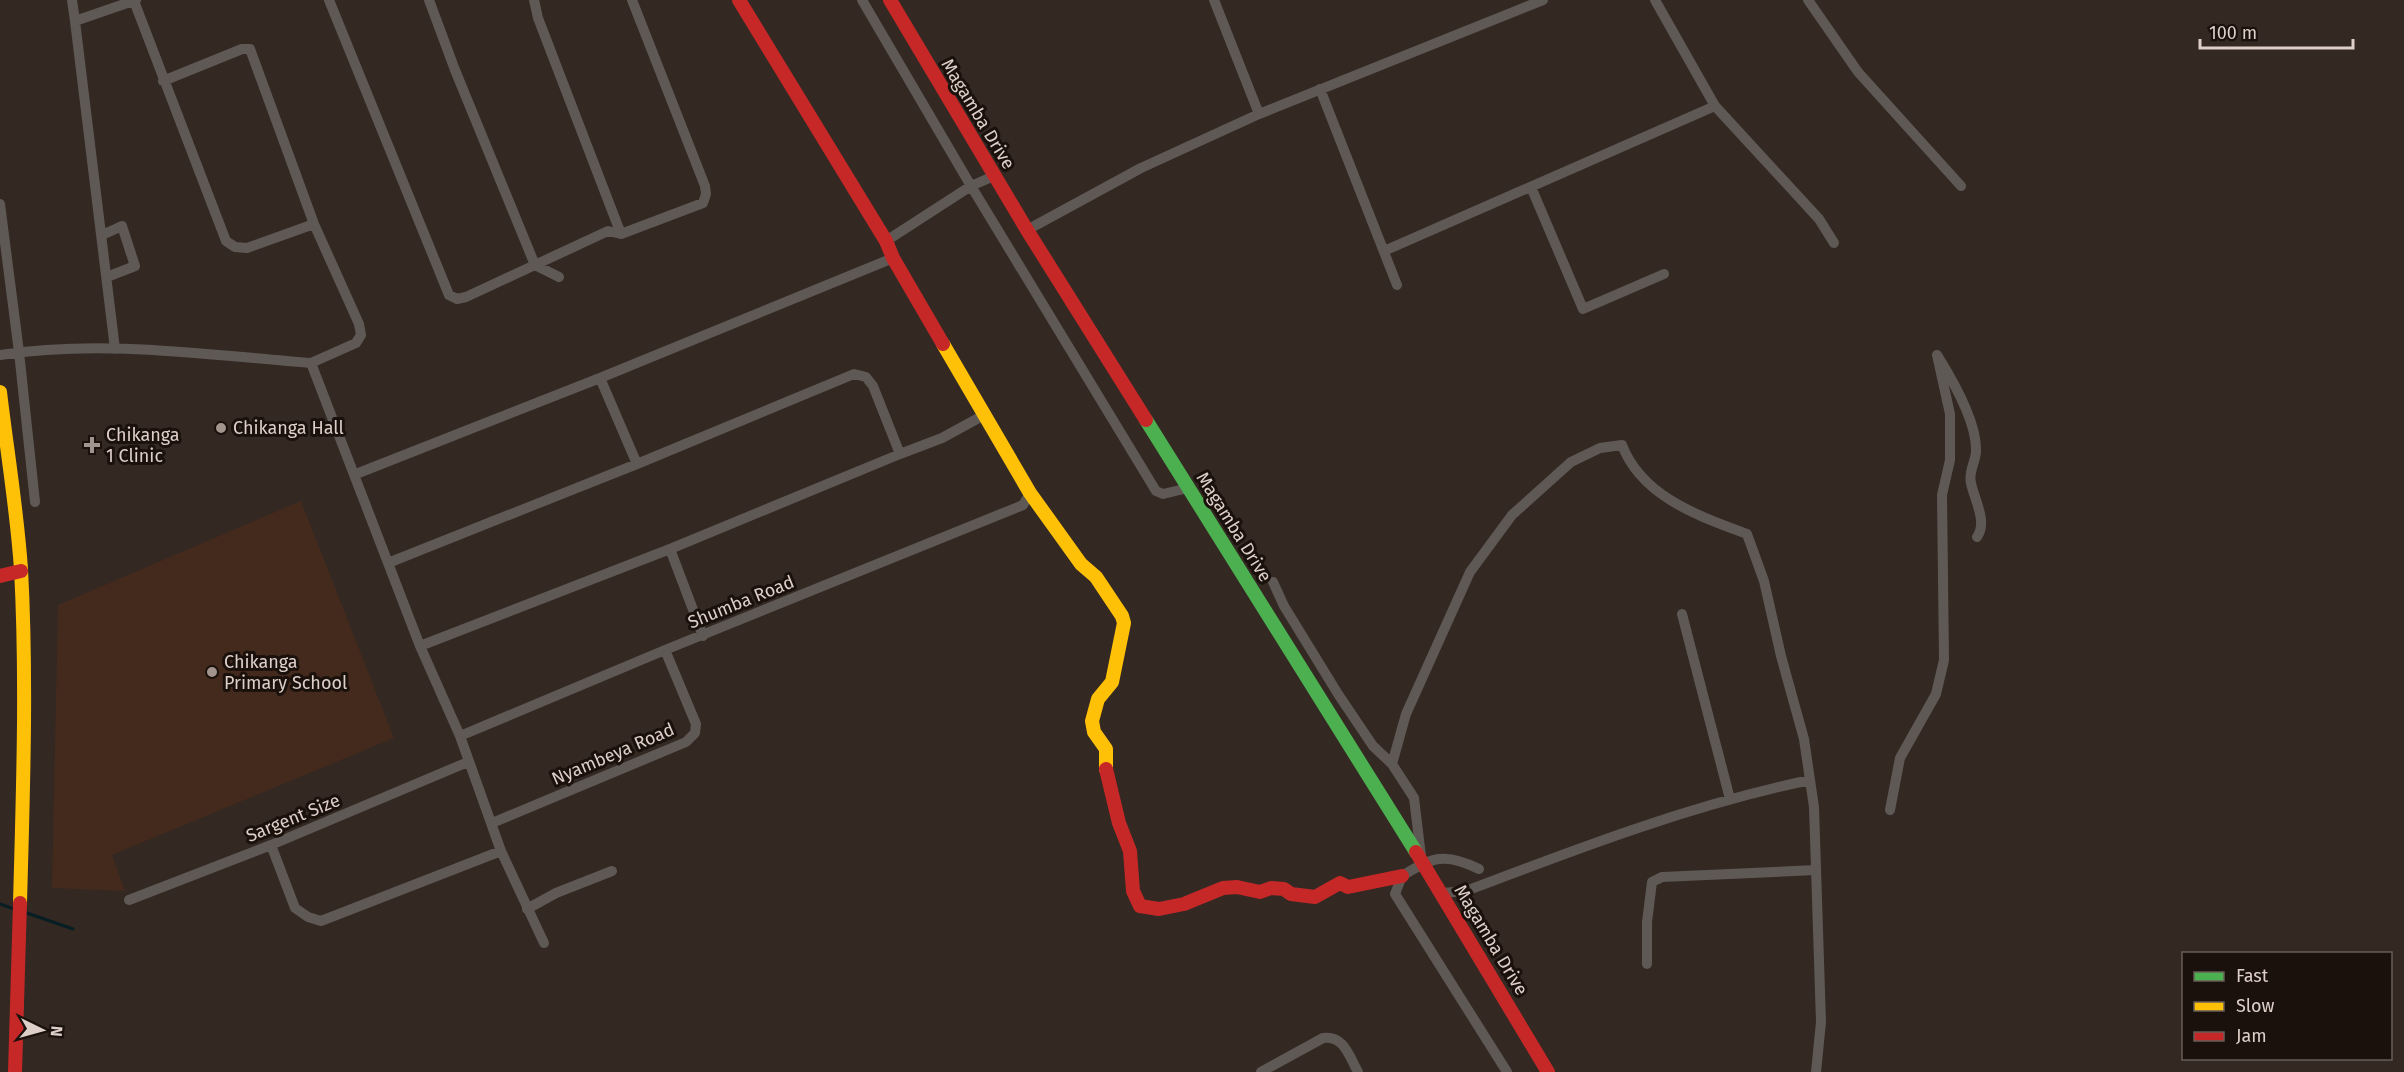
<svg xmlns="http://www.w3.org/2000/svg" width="2404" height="1072" viewBox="0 0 2404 1072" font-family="'Fira Sans',sans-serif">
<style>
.built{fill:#432a1d}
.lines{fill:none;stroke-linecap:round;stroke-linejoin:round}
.stream{stroke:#071e24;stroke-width:3}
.street{stroke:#5e5955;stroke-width:10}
.fast{stroke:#4caf50;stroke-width:14}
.slow{stroke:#ffc107;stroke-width:14}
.jam{stroke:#c62828;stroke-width:14}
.poi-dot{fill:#a2958e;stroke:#1a110c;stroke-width:2}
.labels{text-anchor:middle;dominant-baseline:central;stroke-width:6;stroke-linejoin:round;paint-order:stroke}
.street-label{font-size:18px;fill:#decfc8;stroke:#1a110c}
.poi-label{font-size:18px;fill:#decfc8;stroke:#1a110c;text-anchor:start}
</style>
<rect width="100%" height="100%" fill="#332822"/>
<path class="built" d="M 301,501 L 394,738 L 112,855 L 125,891 L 52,888 L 58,605 Z"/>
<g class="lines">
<path class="stream" d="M 0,904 L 14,909
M 24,912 L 73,929"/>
<path class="street" d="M 72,0 L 75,21
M 329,0 L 449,295 L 457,299 L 466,297 L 608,231 L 621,234 L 703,203 L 706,194 L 705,186 L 632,0
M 429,0 L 455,70 L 535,265 L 559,277
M 534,0 L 538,18 L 621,234
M 862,0 L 971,186 L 1156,491 L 1163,494 L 1188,488
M 1214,0 L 1259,114
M 1808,0 L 1858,72 L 1961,186
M 134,1 L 226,241 L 235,247 L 247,248 L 314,224 L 359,324 L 361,335 L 356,343 L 311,363
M 163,81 L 242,49 L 250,49 L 314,224
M 1320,89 L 1397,285
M 1715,106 L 1819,219 L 1834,243
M 1531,187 L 1583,309 L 1664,274
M 0,204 L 19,352 L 35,502
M 1027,230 L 1141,168 L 1259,114 L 1543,0
M 102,235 L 122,226 L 135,266 L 107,277
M 886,241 L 971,186 L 994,176
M 1384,251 L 1715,106 L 1655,0
M 115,349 L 75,21 L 136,0
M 0,355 C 102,339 209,355 311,363 L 420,646 L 460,736 L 501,851 L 544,943
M 600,378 L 637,464
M 356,474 L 600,378 L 893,258
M 670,549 L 703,636
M 388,563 L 637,464 L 854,374 L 866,377 L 873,386 L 900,454
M 1273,582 L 1284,606 L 1338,694 L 1373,746 L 1392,764
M 1682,614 L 1730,799
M 420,646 L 670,549 L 900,454 L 942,438 L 986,414
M 460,736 L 665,650 L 1023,505 L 1030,493
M 1890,810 L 1900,758 L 1936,694 L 1944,660 L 1942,495 L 1950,460 L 1950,414 L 1937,355 C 1952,379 1977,423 1976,451 C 1976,461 1968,472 1971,483 C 1974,499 1988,522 1977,537
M 492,823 L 686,742 L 695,733 L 696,724 L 665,650
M 271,845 L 295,908 L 308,917 L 321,921 L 501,851
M 1421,856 L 1414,798 L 1392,764 L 1406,714 L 1470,572 L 1512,515 L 1571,462 L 1600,448 L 1622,445 C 1642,497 1699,516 1747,534 L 1764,581 L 1781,656 L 1804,739 L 1810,780
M 1479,869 C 1445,852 1432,857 1402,876 L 1395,894 L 1507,1072
M 1442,893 L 1466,891 C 1579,848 1691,805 1810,780 L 1814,807 L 1821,1022 L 1816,1072
M 129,900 L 271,845 L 468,762
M 527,909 L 556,893 L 612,871
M 1647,964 L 1647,922 L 1652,882 L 1662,877 L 1816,870
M 1261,1072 L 1323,1038 C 1344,1035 1349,1056 1358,1072"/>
<path class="fast" d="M 1146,420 L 1416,852"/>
<path class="slow" d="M 943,344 L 1030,493 L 1081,564 L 1096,577 L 1122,616 L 1124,623 L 1112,682 L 1098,699 L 1092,721 L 1094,732 L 1106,749 L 1106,769
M 0,392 C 7,451 17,510 21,569 C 27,680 23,792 20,903"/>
<path class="jam" d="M 739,0 L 886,241 L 893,258 L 943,344
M 890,0 L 1027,230 L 1146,420
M 0,576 L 21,571
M 1106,769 L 1119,823 L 1130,851 L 1133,891 L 1140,906 L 1159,909 L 1184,904 L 1223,888 L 1237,887 L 1260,892 L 1271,888 L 1284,889 L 1291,894 L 1315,897 L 1340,883 L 1348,887 L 1402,876
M 1416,852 L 1548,1072
M 15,1072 L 20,903"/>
</g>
<g class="poi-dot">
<circle cx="221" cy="428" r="6"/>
<path d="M89 436h6v6h6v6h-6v6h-6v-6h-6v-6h6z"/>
<circle cx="212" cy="672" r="6"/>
</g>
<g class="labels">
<g class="street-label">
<text transform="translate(978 114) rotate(59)">Magamba Drive</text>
<text transform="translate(1234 527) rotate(58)">Magamba Drive</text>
<text transform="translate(741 602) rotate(-22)">Shumba Road</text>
<text transform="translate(613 754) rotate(-23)">Nyambeya Road</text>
<text transform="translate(293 818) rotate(-22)">Sargent Size</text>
<text transform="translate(1491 940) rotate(59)">Magamba Drive</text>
</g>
<g class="poi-label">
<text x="233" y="428">Chikanga Hall</text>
<text x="106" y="435">Chikanga<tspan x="106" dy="21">1 Clinic</tspan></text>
<text x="224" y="662">Chikanga<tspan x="224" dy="21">Primary School</tspan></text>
</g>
</g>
<rect x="2182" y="952" width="210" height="108" fill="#1a110c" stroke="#685d57" stroke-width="1.5"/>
<rect x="2194" y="972" width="30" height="9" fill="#4caf50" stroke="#685d57" stroke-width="1.5"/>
<text x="2236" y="982" font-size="18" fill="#decfc8">Fast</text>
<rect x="2194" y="1002" width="30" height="9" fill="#ffc107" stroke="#685d57" stroke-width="1.5"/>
<text x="2236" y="1012" font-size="18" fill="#decfc8">Slow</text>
<rect x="2194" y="1032" width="30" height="9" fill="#c62828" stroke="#685d57" stroke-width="1.5"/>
<text x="2236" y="1042" font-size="18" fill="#decfc8">Jam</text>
<g transform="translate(42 1030) rotate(95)" stroke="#1a110c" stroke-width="4.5" paint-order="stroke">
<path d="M0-4.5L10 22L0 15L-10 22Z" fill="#decfc8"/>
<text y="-9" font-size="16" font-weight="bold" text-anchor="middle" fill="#decfc8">N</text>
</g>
<path d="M2200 39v9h153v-9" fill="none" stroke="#decfc8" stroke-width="3"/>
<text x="2209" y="39" font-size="18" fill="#decfc8" stroke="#1a110c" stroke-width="4.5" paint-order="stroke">100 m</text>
</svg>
